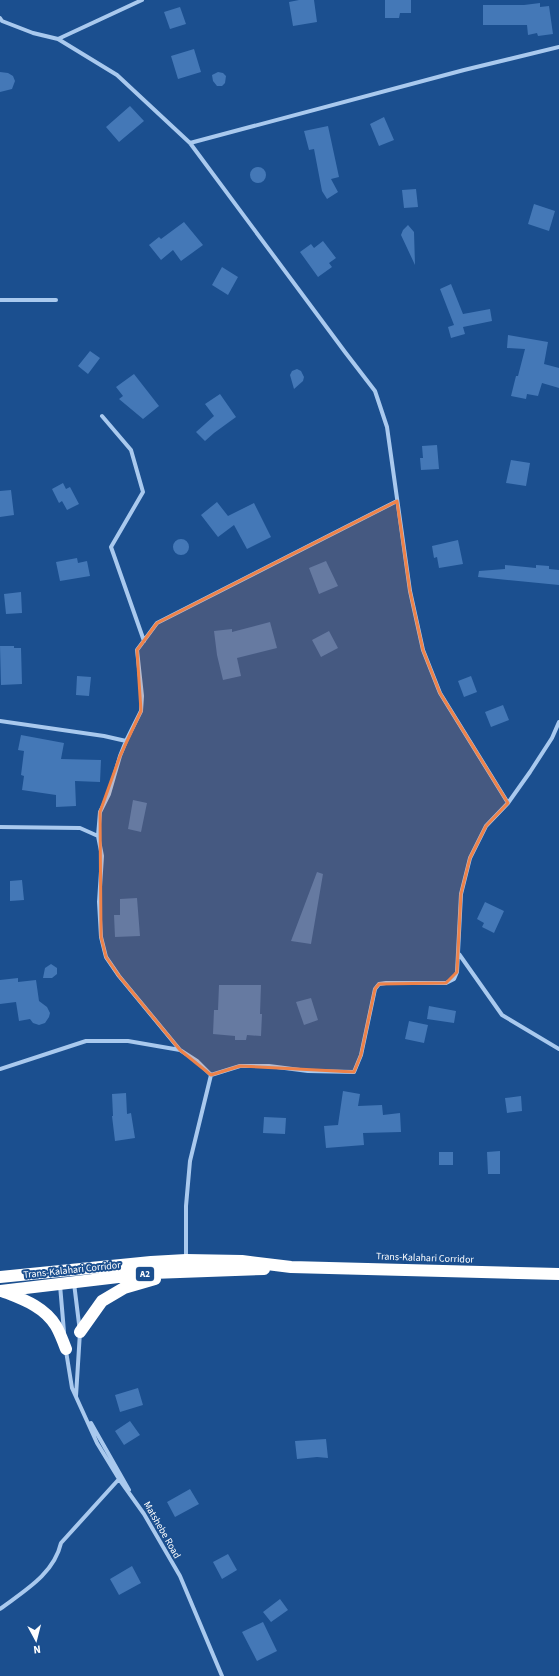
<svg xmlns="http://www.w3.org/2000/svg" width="559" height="1676" viewBox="0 0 559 1676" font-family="'Source Sans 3',sans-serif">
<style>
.building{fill:#4478b7}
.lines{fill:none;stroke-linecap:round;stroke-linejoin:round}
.street{stroke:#a9c9ee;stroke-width:4}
.highway{stroke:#fff;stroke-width:12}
.marked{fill:#ee8249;fill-opacity:0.2;stroke:#ee8249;stroke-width:3;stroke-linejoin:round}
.labels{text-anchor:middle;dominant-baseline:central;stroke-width:4;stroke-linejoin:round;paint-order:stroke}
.shield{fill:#1b4f8f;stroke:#bbcadd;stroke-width:1}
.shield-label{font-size:9px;font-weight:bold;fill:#fff}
.street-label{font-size:10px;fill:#fff;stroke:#1b4f8f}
</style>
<rect width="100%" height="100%" fill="#1b4f8f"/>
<path class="building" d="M 299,0 L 314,0 L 317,22 L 293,26 L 289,2 Z
M 385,0 L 411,0 L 411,13 L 400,13 L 399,18 L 385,18 Z
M 540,3 L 540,7 L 549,6 L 553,34 L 538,36 L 537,33 L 528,35 L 527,25 L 483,25 L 483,5 L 524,5 Z
M 180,7 L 186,24 L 170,29 L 164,12 Z
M 194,49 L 201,72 L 178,79 L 171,56 Z
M 0,72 L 8,73 L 13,76 L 15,81 L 12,89 L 0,92 Z
M 218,72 L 223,73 L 226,76 L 225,83 L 222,86 L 217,86 L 213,81 L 212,75 Z
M 130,106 L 144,121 L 119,142 L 106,127 Z
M 384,117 L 394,140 L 379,146 L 370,124 Z
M 328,126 L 339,177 L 331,179 L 338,192 L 327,199 L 322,191 L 314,149 L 309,150 L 304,131 Z
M250 175a8 8 0 1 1 16 0a8 8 0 1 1-16 0Z
M 416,189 L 418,207 L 404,208 L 402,190 Z
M 534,204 L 555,211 L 549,231 L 528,224 Z
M 184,222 L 203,245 L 181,261 L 173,250 L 161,260 L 149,245 L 159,237 L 161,239 Z
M 408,225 L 414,232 L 415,265 L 401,235 L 403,230 Z
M 323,241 L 336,258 L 329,263 L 332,267 L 318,277 L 300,252 L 311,244 L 314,248 Z
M 222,267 L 238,277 L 228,295 L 212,285 Z
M 451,284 L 463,314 L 490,309 L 492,321 L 463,327 L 465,334 L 451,338 L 448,327 L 454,325 L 440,289 Z
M 508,335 L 548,342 L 544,364 L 559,368 L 559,388 L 542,383 L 538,396 L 527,394 L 526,399 L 511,396 L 516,376 L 518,376 L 525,349 L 507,348 Z
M 90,351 L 100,358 L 88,374 L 78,366 Z
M 297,369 L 301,371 L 304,377 L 303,381 L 294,389 L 290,375 L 292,371 Z
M 134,374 L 159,406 L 143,419 L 119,399 L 123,396 L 116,387 Z
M 220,394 L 236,417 L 214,433 L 205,441 L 196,432 L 214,416 L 205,404 Z
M 437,445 L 439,469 L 421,470 L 420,458 L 423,458 L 422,446 Z
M 511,460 L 530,463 L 526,486 L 506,483 Z
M 63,483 L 66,489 L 70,487 L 79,504 L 67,510 L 62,501 L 59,503 L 52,489 Z
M 11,490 L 14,515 L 0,517 L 0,491 Z
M 217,502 L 228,516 L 254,503 L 271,537 L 247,549 L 234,525 L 218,537 L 201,515 Z
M173 547a8 8 0 1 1 16 0a8 8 0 1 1-16 0Z
M 458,540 L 463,564 L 439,568 L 437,557 L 434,558 L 432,546 Z
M 77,558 L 78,563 L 87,561 L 90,576 L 60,581 L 56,562 Z
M 326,561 L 338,586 L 319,594 L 309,568 Z
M 505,565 L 536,568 L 536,565 L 549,566 L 549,569 L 559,570 L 559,585 L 478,577 L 479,571 L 505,569 Z
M 21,592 L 22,613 L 6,614 L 4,594 Z
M 270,622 L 277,648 L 237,658 L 241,676 L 223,680 L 217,655 L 214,631 L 232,629 L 232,632 Z
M 329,631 L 338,648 L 321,657 L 312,640 Z
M 0,646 L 14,646 L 14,648 L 21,648 L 22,684 L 1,685 Z
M 77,676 L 91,677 L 89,696 L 76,695 Z
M 471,676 L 477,692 L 464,697 L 458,681 Z
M 503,705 L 509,720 L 491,727 L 485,712 Z
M 21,735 L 64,743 L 61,759 L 101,760 L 100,782 L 75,781 L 76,806 L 56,807 L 56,795 L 22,790 L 24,776 L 21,775 L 24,751 L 18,750 Z
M 133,800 L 147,803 L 141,832 L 128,829 Z
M 317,872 L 323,874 L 311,944 L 291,941 Z
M 22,880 L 24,900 L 10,901 L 10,881 Z
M 137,898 L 140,936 L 115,937 L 114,915 L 120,915 L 120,899 Z
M 485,902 L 504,911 L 494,933 L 482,927 L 484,923 L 477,919 Z
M 51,964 L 57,968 L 57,974 L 52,978 L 43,978 L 45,968 Z
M 18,978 L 18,982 L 36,980 L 39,1001 L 47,1007 L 50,1013 L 49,1017 L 45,1023 L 39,1025 L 33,1023 L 30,1019 L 19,1021 L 16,1002 L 0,1004 L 0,980 Z
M 219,985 L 261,985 L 260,1014 L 262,1014 L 261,1036 L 247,1035 L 246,1040 L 235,1040 L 235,1036 L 213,1034 L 214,1010 L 218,1010 Z
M 311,998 L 318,1020 L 304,1025 L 296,1002 Z
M 429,1006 L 456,1011 L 454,1023 L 427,1019 Z
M 409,1021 L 428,1025 L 424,1043 L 405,1039 Z
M 343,1091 L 360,1094 L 358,1106 L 382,1105 L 383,1115 L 400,1113 L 401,1132 L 363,1133 L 364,1145 L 326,1148 L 324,1126 L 338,1125 Z
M 126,1093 L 127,1114 L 131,1113 L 135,1138 L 115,1141 L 112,1116 L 113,1116 L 112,1094 Z
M 521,1096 L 522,1111 L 507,1113 L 505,1098 Z
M 264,1117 L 286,1118 L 285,1134 L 263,1133 Z
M 500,1151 L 500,1174 L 488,1174 L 487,1152 Z
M 439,1152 L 453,1152 L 453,1165 L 439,1165 Z
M 138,1388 L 143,1405 L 120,1412 L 115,1395 Z
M 130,1421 L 140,1435 L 124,1445 L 115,1431 Z
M 326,1439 L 328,1458 L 317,1457 L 297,1459 L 295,1441 Z
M 190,1489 L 199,1504 L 175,1517 L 167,1502 Z
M 228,1554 L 237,1570 L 222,1579 L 213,1562 Z
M 132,1566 L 141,1583 L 119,1595 L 110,1579 Z
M 280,1599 L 288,1610 L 271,1622 L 263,1612 Z
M 263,1622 L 277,1651 L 257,1661 L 242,1632 Z"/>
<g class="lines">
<path class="street" d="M 0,18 L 2,21 L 33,33 L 58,39 L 117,75 L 190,143 L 345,352 L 375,391 L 387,427 L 410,591 L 423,650 L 440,693 L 508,803
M 58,39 L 142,0
M 190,143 L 464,70 L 559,47
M 0,300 L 56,300
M 102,416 L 131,450 L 143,492 L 111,547 L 144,641
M 0,721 L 104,736 L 126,741 L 120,756 L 109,794 L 100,812 L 98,836
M 126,741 L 141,711 L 142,696 L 137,650 L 157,623 L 397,501
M 0,827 L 80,828 L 98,836 L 102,856 L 99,902 L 101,937 L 106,957 L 119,976 L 180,1050 L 197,1061 L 211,1075 L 190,1161 L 186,1206 L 186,1258
M 459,954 L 502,1015 L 559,1049
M 0,1069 L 86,1041 L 128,1041 L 180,1050
M 211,1075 L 240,1066 L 269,1066 L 308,1071 L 354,1072 L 361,1055 L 375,989 L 379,984 L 386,983 L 446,983 L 454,979 L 457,972 L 461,894 L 470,858 L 486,826 L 508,803 L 530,772 L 552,738 L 559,722
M 74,1283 L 80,1332 L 76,1396
M 60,1285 L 64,1332
M 66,1351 L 72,1388 L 97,1443 L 119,1479 L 144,1514 L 180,1576 L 222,1676
M 91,1423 L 129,1490
M 0,1609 C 24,1591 54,1574 61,1543 L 119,1479"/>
<path class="highway" d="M 0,1277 L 151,1262 L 186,1260 L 242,1261 L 291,1267 L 559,1274
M 0,1291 L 152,1273 L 264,1269
M 2,1291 C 22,1299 44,1306 56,1326 C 60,1333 63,1341 66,1349
M 80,1332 L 102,1301 L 124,1288 L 155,1279"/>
</g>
<path class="marked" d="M 397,501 L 410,591 L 423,650 L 440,693 L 508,803 L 486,826 L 470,858 L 461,894 L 457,972 L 446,983 L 379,984 L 375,989 L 361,1055 L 354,1072 L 240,1066 L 211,1075 L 180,1050 L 119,976 L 106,957 L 101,937 L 100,812 L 120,756 L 141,711 L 137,650 L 157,623 Z"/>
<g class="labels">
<rect class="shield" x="136" y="1267" width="18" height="14" rx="3"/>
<g class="shield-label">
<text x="145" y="1274">A2</text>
</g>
<g class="street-label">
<text transform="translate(425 1258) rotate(2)">Trans-Kalahari Corridor</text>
<text transform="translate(72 1270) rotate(-6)">Trans-Kalahari Corridor</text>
<text transform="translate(162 1530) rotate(60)">Matshebe Road</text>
</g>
</g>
<g transform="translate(36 1640) rotate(173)" stroke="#1b4f8f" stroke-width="3" paint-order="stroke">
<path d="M0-3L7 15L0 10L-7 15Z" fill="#ffffff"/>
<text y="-6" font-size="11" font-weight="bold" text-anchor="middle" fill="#ffffff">N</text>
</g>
</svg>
